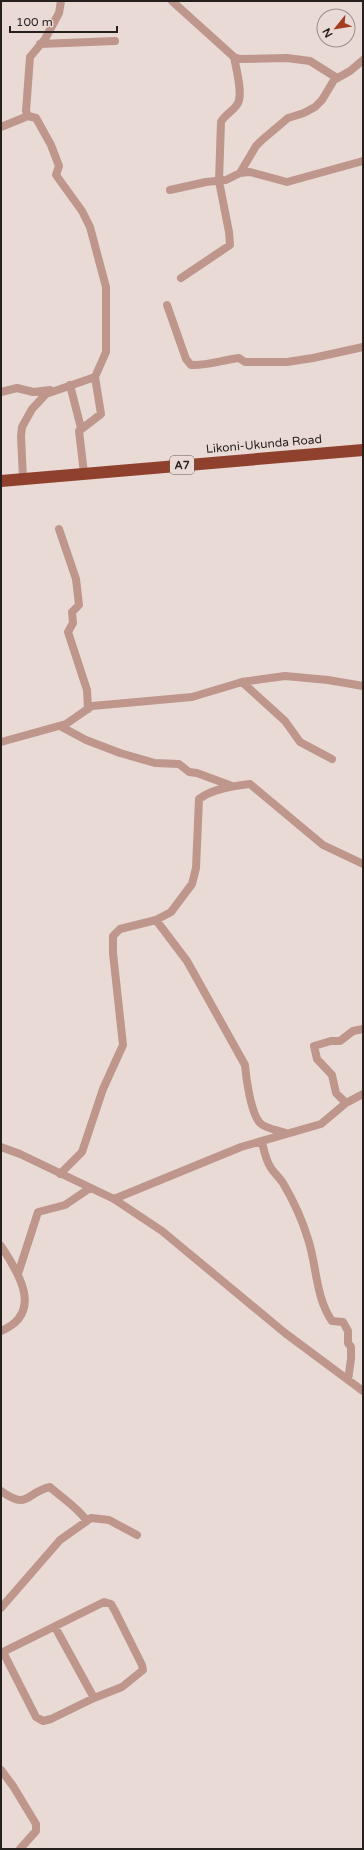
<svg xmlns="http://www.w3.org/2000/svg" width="364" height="1850" viewBox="0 0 364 1850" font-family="'Varela Round',sans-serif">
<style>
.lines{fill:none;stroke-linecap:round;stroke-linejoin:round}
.street{stroke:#be968c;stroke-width:8}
.highway{stroke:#8f412d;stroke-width:12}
.labels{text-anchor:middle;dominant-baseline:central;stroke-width:4;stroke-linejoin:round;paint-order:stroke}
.shield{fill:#eadad6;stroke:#605755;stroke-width:1}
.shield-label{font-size:11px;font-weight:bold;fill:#251f1e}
.street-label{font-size:12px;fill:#251f1e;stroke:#eadad6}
</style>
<rect width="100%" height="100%" fill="#eadad6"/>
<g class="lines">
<path class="street" d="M 61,1 L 59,13 L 45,39 L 30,57 L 26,111 L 28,116 L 36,118 L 51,145 L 59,166 L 56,175 L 82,211 L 90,227 L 106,287 L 106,352 L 95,377 L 101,414 L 79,431 L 84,473
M 172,1 L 234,57 L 239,59 L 287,58 L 310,61 L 337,78
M 40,44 L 115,41
M 1,127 L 28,116
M 240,173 L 250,172 L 287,182 L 363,161
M 170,190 L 206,182 L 226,180 L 240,173 L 256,146 L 262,140 L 288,118 L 304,113 L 315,107 L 322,100 L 334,80 L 350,71 L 363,60
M 181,278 L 230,245 L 229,232 L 219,181 L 221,122 C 225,114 234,111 238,103 C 243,93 236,68 234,57
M 167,305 L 186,359 L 191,365 C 207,366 222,360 239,358 L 245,362 L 287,362 L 313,358 L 363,347
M 70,385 L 81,428
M 1,392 L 17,388 L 33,392 L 50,390
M 23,479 L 21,436 L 22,427 L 32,409 L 46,394 L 95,377
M 59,529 L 76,579 L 79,605 L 72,612 L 73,623 L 68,632 L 87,690 L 88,709
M 242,682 L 285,721 L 300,742 L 332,759
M 60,726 L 86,740 L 120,753 L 155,763 L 179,764 L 189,772 L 197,773 L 232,786
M 1,742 L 66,724 L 92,706 L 192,697 L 242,682 L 285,676 L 328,680 L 363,686
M 156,920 L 187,961 L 245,1065 C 246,1078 251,1114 260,1123 C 266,1129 278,1130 286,1133
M 346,1103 L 336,1093 L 332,1075 L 317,1059 L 314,1046 L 331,1041 L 340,1041 L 353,1031 L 363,1029
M 262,1142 C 264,1151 266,1161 271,1168 C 274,1173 279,1177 283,1183 C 293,1200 302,1219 308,1239 C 317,1266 315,1296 332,1321 L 343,1322 L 348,1331 L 348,1343 L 351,1347 L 351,1359 L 348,1380
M 1,1147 L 20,1154 L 114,1199 L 162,1231 L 285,1333 L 363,1391
M 60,1174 L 82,1152 L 103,1089 L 123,1045 L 113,953 L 113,936 L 120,929 L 156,920 L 171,912 L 192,884 L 196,868 L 199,799 C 212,789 233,786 250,784 L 323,845 L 363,864
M 114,1199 L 241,1147 L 321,1124 L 346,1103 L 363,1094
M 1,1246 C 19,1273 44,1313 1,1331
M 18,1274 L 38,1212 L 65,1205 L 90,1188
M 1,1491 C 29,1511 26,1492 50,1487 C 62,1498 77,1507 87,1521
M 1,1608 L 60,1540 L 91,1518 L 109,1520 L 137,1535
M 55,1627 L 94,1698
M 1,1653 L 104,1602 L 111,1604 L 115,1611 L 142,1665 L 143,1670 L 122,1687 L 94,1698 L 51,1719 L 43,1721 L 36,1717 L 3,1652
M 1,1770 L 13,1786 L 36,1824 L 36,1831 L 20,1849"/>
<path class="highway" d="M 1,481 L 363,450"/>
</g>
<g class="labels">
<rect class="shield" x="170" y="456" width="24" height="18" rx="3"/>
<g class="shield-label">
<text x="182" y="465">A7</text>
</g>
<g class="street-label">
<text transform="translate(264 444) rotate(-5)">Likoni-Ukunda Road</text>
</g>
</g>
<rect width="364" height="1850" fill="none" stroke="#251f1e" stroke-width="4"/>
<g transform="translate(336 28) rotate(240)"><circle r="19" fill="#eadad6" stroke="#9b8f8c"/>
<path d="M0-3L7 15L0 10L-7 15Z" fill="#a53d22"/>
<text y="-6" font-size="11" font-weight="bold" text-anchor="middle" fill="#251f1e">N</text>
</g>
<path d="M10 26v6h107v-6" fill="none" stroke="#251f1e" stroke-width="2"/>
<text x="16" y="26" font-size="12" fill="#251f1e" stroke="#eadad6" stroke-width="3" paint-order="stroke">100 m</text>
</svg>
